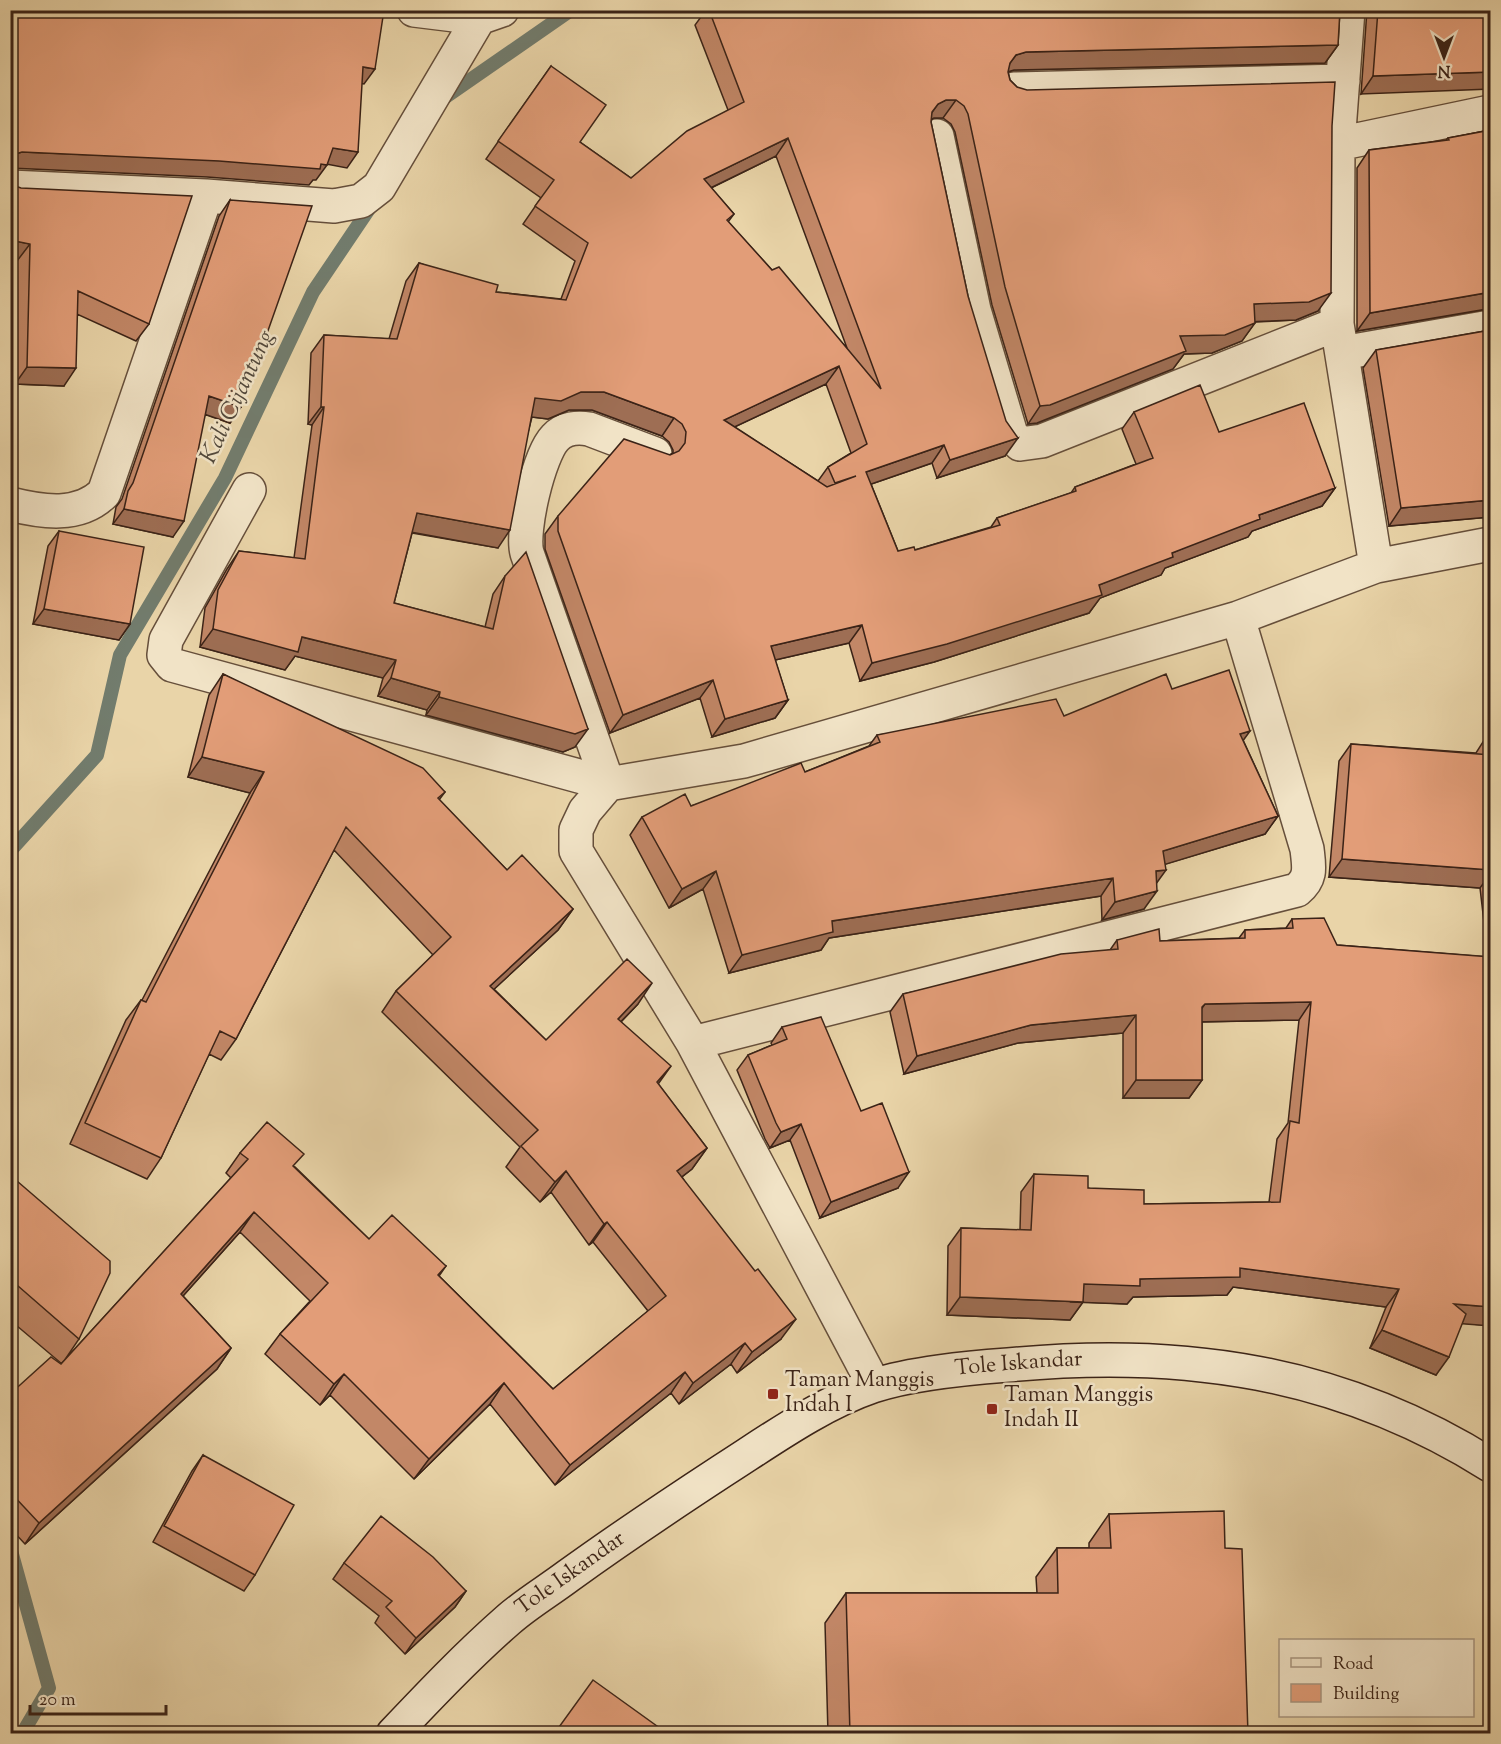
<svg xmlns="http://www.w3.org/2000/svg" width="1501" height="1744" viewBox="0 0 1501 1744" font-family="'Sorts Mill Goudy',serif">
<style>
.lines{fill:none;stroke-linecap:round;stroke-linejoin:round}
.stream{stroke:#727c6d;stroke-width:14}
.minor-casing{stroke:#664f3b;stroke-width:36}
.secondary-casing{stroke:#3b2317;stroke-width:36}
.minor{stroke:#f1e3c6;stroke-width:33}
.secondary{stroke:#f1e3c6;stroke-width:33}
.wall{fill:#c28767;stroke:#3b2317;stroke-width:1.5;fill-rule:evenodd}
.shaded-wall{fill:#9e6e54;stroke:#3b2317;stroke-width:1.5}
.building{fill:#e29d78;stroke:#3b2317;stroke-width:1.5;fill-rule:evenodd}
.poi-dot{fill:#8f2418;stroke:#f1e3c6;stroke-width:2}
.labels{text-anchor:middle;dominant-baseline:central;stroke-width:5;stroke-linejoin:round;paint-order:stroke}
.street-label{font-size:22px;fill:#3b2317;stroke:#f1e3c6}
.poi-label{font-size:22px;fill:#3b2317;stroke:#f1e3c6;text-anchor:start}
.water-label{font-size:24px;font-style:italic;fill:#52483b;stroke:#f1e3c6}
</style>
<rect width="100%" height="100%" fill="#e9d4a8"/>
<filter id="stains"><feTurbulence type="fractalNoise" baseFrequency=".00333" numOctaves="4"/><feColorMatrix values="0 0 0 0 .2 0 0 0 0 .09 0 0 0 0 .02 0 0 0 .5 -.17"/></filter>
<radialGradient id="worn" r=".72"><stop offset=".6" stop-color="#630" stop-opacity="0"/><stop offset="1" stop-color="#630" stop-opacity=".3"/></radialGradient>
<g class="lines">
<path class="stream" d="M 444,98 L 571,10
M 10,851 L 97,755 L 120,655 L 225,478 L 313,292 L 373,203
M 10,1547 L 49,1688 L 22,1734"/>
<g class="minor-casing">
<path id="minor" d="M 414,10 L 479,18 L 502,10
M 1348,10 L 1338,144 L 1337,324 L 1376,566
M 1014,89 L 1343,81
M 937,136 L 974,310 L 1011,434 L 1020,444 L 1042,441 L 1337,324
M 1338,144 L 1490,112
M 10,187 L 206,196 L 334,206 L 361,201 L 379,187 L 479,18
M 1342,353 L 1490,327
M 249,490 L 166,640 L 164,655 L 172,665 L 608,784
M 10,504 C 42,512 79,518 104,493 L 206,196
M 608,784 L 527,553 C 521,531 539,455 555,438 C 564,428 578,427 589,429 L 655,454
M 693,1043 L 1297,890 C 1312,878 1309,867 1307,849 L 1238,618
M 874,1385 L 693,1043 L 576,851 L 576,830 L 585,811 L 608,784 L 744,761 L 1238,618 L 1376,566 L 1490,544"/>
</g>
<g class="secondary-casing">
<g id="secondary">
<path id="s1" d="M 393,1734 C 430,1695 467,1656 508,1620 C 526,1604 548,1591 568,1576 C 618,1540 670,1505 722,1471 C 769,1441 820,1404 873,1386 C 911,1373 968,1368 1008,1365 C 1183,1348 1340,1371 1490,1465"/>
</g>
</g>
<use href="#minor" class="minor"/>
<use href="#secondary" class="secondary"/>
</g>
<path class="wall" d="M 706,10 L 1340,10 L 1338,45 L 1325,63 L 1014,70 L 1008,72 L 1010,80 L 1017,87 L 1318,311 L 1296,320 L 1255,322 L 1242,341 L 1212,353 L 1184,354 L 1173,369 L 1037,423 L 1028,424 L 992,305 L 955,132 L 951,124 L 943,118 L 934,118 L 932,119 L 931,122 L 968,296 L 1005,456 L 937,478 L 932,463 L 871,484 L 898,551 L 915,550 L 991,527 L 997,518 L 1071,493 L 1075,487 L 1136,464 L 1122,429 L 1134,412 L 1219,432 L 1335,488 L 1322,506 L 1252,531 L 1248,537 L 1165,568 L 1161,575 L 1100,598 L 1089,613 L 934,662 L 860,681 L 849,643 L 775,660 L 788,700 L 775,718 L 712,737 L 700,698 L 610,733 L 545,549 L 545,534 L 558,516 L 673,453 L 673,450 L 669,442 L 662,436 L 592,410 L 569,410 L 548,419 L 532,417 L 498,548 L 412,533 L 394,603 L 485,627 L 493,594 L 505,576 L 575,747 L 563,752 L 426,715 L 427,710 L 378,696 L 383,678 L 295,656 L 285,670 L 200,647 L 205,608 L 227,569 L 239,551 L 294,558 L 312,425 L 308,424 L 311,353 L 324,335 L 389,339 L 406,281 L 419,263 L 496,292 L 561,299 L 575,261 L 523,224 L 541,198 L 486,159 L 551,66 L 580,142 L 631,178 L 728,110 L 695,25 ZM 776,156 L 847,348 L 772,270 L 728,222 L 734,214 L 711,188 ZM 826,384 L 851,453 L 828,467 L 818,481 L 734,427 Z
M 1367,10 L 1491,10 L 1361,94 Z
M 1491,130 L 1491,309 L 1487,309 L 1357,331 L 1357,168 L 1369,150 L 1446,140 L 1448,138 Z
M 12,185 L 149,324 L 136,341 L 77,314 L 64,386 L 15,384 L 17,261 Z
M 230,200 L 241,407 L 230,423 L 205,414 L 173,537 L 113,524 L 116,507 L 122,499 L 219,216 Z
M 1491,330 L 1491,521 L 1490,517 L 1389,526 L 1363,368 L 1376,350 Z
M 59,531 L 130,624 L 119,640 L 33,624 L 48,546 Z
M 223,674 L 445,792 L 439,800 L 507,870 L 573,909 L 558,930 L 494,989 L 546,1040 L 638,1004 L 621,1022 L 658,1084 L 707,1148 L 692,1169 L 682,1177 L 781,1339 L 737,1373 L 731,1364 L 679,1404 L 671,1393 L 555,1485 L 490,1404 L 414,1479 L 330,1395 L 320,1405 L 265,1354 L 280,1334 L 310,1301 L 240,1232 L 183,1296 L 231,1348 L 217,1369 L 25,1544 L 10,1528 L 10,1394 L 61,1364 L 231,1178 L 226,1173 L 240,1153 L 295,1167 L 369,1239 L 446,1266 L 439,1276 L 553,1389 L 648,1311 L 593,1242 L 589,1245 L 551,1192 L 540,1202 L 506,1167 L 520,1147 L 382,1012 L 396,991 L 433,955 L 334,850 L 236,1039 L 221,1060 L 209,1054 L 161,1158 L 147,1179 L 70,1144 L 126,1020 L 141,1000 L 142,1000 L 250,793 L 188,777 L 209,695 Z
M 1172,689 L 1243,740 L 1278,816 L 1265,834 L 1165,864 L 1144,909 L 1102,920 L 1101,896 L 829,938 L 821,950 L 729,973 L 703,889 L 669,908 L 630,835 L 642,817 L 691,806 L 805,772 L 869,746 L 877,735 L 1064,716 Z
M 1488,734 L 1491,734 L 1491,1326 L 1462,1323 L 1436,1375 L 1370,1348 L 1386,1307 L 1233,1287 L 1227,1295 L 1133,1297 L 1127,1304 L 1083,1302 L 1070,1320 L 947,1315 L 948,1246 L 961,1228 L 1020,1230 L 1021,1192 L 1034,1174 L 1088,1188 L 1144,1204 L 1269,1202 L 1277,1139 L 1288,1123 L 1299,1020 L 1202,1022 L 1202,1080 L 1189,1098 L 1123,1098 L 1123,1033 L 1018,1043 L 904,1074 L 890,1012 L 903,994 L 1110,950 L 1117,940 L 1160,941 L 1239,938 L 1245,930 L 1286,928 L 1292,919 L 1337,945 L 1488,957 L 1480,888 L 1329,877 L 1339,761 L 1351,744 L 1476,753 Z
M 782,1027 L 861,1111 L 898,1188 L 820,1218 L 790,1140 L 770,1148 L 765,1139 L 737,1070 L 748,1055 L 772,1045 L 771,1043 Z
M 10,1175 L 79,1339 L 62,1364 L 10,1320 Z
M 1491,1411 L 1491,1423 L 1485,1419 Z
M 203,1455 L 255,1575 L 244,1591 L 153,1542 L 192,1471 Z
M 1109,1514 L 1225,1548 L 1248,1734 L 828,1734 L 825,1623 L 846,1593 L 1037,1593 L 1036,1577 L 1057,1548 L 1089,1548 L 1089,1543 Z
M 344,1563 L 466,1591 L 455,1607 L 405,1654 L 375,1623 L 379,1616 L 333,1579 Z"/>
<path class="shaded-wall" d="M 1338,45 L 1325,63 L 1014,70 L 1004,73 L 1010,63 L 1016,55 L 1026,52 Z
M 363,67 L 375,69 L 364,84 L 352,82 Z
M 1491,72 L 1491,89 L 1361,94 L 1373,76 Z
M 946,100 L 956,100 L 943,118 L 934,118 L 925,122 L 938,104 Z
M 788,138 L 776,156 L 692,197 L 704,179 Z
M 333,148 L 358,152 L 347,168 L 321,163 Z
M 22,152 L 321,164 L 327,165 L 316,180 L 313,180 L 309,185 L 207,177 L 10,168 L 10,156 L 12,155 Z
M 10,240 L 30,244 L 17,261 L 10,260 Z
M 1491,292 L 1491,309 L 1487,309 L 1357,331 L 1370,313 Z
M 1331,293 L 1318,311 L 1296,320 L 1242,322 L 1254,304 Z
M 1255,323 L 1242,341 L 1212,353 L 1184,354 L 1173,369 L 1037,423 L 1028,424 L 1040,406 L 1180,336 Z
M 839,366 L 826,384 L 711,438 L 724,420 Z
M 27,367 L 76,368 L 64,386 L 15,384 Z
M 581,392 L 604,392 L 674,418 L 662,436 L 592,410 L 569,410 L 548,419 L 523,416 L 535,398 Z
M 209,396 L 241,407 L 230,423 L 198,412 Z
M 321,407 L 324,407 L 312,425 L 308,424 Z
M 1018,438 L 1005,456 L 937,478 L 950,460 Z
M 944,445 L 932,463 L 854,490 L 866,472 Z
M 1335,488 L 1322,506 L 1252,531 L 1248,537 L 1165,568 L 1161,575 L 1100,598 L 1089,613 L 934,662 L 860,681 L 872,663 L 1099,585 L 1259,515 Z
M 1491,500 L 1490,517 L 1389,526 L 1401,508 Z
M 124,509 L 184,521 L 173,537 L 113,524 Z
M 417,513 L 510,530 L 498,548 L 405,531 Z
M 44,609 L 130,624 L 119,640 L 33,624 Z
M 862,625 L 849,643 L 758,664 L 771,646 Z
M 213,629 L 302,637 L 396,660 L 383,678 L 295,656 L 285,670 L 200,647 Z
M 391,678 L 440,692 L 427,710 L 378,696 Z
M 713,680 L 700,698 L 610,733 L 623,715 Z
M 439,697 L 588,729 L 575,747 L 563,752 L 426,715 Z
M 788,700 L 775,718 L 712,737 L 725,719 Z
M 1250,731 L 1237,749 L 1240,734 Z
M 202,757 L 264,772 L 250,793 L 188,777 Z
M 1278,816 L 1265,834 L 1150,869 L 1163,851 Z
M 1342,859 L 1491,870 L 1491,873 L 1480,888 L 1329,877 Z
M 1166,870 L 1153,888 L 1156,871 Z
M 716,871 L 703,889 L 669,908 L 682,889 Z
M 1113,878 L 1101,896 L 829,938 L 821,950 L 729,973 L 742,955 L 832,921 Z
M 1157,891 L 1144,909 L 1102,920 L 1115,902 Z
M 573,909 L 558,930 L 476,1006 L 490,986 Z
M 652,983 L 638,1004 L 603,1040 L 618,1019 Z
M 1311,1002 L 1299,1020 L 1192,1022 L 1205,1004 Z
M 1136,1015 L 1123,1033 L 1018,1043 L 904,1074 L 917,1056 L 1031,1025 Z
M 671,1066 L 656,1087 L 657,1082 Z
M 1136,1080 L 1202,1080 L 1189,1098 L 1123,1098 Z
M 801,1124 L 790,1140 L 770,1148 L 781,1132 Z
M 707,1148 L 692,1169 L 663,1191 L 677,1171 Z
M 566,1171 L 551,1192 L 540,1202 L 555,1182 Z
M 909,1172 L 898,1188 L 820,1218 L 831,1202 Z
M 254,1212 L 240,1232 L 166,1315 L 181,1294 Z
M 607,1222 L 593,1242 L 589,1245 L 604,1224 Z
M 1240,1268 L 1399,1289 L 1386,1307 L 1233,1287 L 1227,1295 L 1133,1297 L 1127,1304 L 1071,1302 L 1084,1284 L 1140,1279 Z
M 960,1297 L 1083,1302 L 1070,1320 L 947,1315 Z
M 1454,1304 L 1491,1307 L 1491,1326 L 1441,1322 Z
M 796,1319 L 781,1339 L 737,1373 L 752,1352 Z
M 1382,1330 L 1449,1357 L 1436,1375 L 1370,1348 Z
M 745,1343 L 731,1364 L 679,1404 L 693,1383 Z
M 231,1348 L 217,1369 L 25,1544 L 39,1523 Z
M 685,1372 L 671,1393 L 555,1485 L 570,1465 Z
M 344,1374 L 330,1395 L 320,1405 L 334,1384 Z
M 504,1383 L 490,1404 L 414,1479 L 429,1459 Z
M 466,1591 L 455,1607 L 405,1654 L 416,1638 Z"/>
<path class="building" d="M 10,10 L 384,10 L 375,69 L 363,67 L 358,152 L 333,148 L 327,165 L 321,164 L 320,169 L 219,161 L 22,152 L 12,155 L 10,156 Z
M 709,10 L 1340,10 L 1338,45 L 1026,52 L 1016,55 L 1010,63 L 1008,72 L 1010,80 L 1017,87 L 1027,90 L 1335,82 L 1332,126 L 1331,293 L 1309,302 L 1254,304 L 1255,323 L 1225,335 L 1180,336 L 1186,351 L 1050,405 L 1040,406 L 1005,287 L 968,114 L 964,106 L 956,100 L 946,100 L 938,104 L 932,112 L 931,122 L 968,296 L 1006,421 L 1018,438 L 950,460 L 944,445 L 866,472 L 898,551 L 914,547 L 915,550 L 1000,525 L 997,518 L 1076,491 L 1075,487 L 1153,458 L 1134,412 L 1200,385 L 1219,432 L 1304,403 L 1335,488 L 1259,515 L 1260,519 L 1172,553 L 1173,557 L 1099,585 L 1102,595 L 947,644 L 872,663 L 862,625 L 771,646 L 788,700 L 725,719 L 713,680 L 623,715 L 558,531 L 558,516 L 624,439 L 670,455 L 679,451 L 685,443 L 686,432 L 682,424 L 674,418 L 604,392 L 581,392 L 561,401 L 535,398 L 510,530 L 417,513 L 394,603 L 493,629 L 505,576 L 526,552 L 588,729 L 575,734 L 439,697 L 440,692 L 391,678 L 396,660 L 302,637 L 298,652 L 213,629 L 218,590 L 239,551 L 305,559 L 324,407 L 321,407 L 324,335 L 397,339 L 419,263 L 498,285 L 496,292 L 566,300 L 588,243 L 535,206 L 554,180 L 498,141 L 551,66 L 606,105 L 580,142 L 631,178 L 687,131 L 744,102 ZM 788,138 L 833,259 L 881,389 L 779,267 L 772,270 L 727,220 L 734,214 L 704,179 ZM 839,366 L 867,444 L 828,467 L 835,483 L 856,476 L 827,487 L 724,420 Z
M 1378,10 L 1491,10 L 1491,72 L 1373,76 Z
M 1491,130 L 1491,292 L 1370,313 L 1369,150 L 1449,140 L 1448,138 Z
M 10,183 L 12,185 L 21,188 L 192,196 L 149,324 L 78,291 L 76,368 L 27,367 L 30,244 L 10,240 Z
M 230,200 L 312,206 L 241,407 L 209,396 L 184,521 L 124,509 L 128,491 L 133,483 Z
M 1491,330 L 1491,500 L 1401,508 L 1376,350 Z
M 59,531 L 144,547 L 130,624 L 44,609 Z
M 1229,670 L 1250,731 L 1240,734 L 1278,816 L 1163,851 L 1166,870 L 1156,871 L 1157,891 L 1115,902 L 1113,878 L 832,921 L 833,932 L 742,955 L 716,871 L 682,889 L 642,817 L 685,794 L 691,806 L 801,763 L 805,772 L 880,742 L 877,735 L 1056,699 L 1064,716 L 1166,674 L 1172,689 Z
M 223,674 L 423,768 L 445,792 L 438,798 L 507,870 L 522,855 L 573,909 L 490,986 L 546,1040 L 627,959 L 652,983 L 618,1019 L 671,1066 L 657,1082 L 707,1148 L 677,1171 L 755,1271 L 758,1269 L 796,1319 L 752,1352 L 745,1343 L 693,1383 L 685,1372 L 570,1465 L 504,1383 L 429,1459 L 344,1374 L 334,1384 L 280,1334 L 328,1283 L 254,1212 L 181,1294 L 231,1348 L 39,1523 L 10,1492 L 10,1394 L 51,1357 L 61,1364 L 248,1159 L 240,1153 L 267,1122 L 304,1154 L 293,1166 L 369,1239 L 392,1215 L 446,1266 L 438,1275 L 553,1389 L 666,1296 L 607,1222 L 604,1224 L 566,1171 L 555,1182 L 521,1146 L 538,1130 L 396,991 L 451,937 L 346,827 L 236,1039 L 220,1031 L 161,1158 L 85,1123 L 141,1000 L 146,1002 L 264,772 L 202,757 Z
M 1488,734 L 1491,734 L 1491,751 Z
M 1351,744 L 1491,755 L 1491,870 L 1342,859 Z
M 1324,918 L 1337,945 L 1491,957 L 1491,1307 L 1454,1304 L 1466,1314 L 1449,1357 L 1382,1330 L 1399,1289 L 1240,1268 L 1240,1277 L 1140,1279 L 1140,1286 L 1084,1284 L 1083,1302 L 960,1297 L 961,1228 L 1031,1230 L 1034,1174 L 1088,1176 L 1088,1188 L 1144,1190 L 1144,1204 L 1280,1202 L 1290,1121 L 1299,1123 L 1311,1002 L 1205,1004 L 1202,1007 L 1202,1080 L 1136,1080 L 1136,1015 L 1031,1025 L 917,1056 L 903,994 L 1061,954 L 1118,949 L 1117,940 L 1159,929 L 1160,941 L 1245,938 L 1245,930 L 1293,928 L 1292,919 Z
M 821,1017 L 861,1111 L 882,1103 L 909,1172 L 831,1202 L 801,1124 L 781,1132 L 776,1123 L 748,1055 L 787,1039 L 782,1027 Z
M 10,1175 L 110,1261 L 110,1273 L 79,1339 L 10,1279 Z
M 203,1455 L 294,1505 L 255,1575 L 164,1526 Z
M 1224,1511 L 1225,1548 L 1242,1549 L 1248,1734 L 850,1734 L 846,1593 L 1058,1593 L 1057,1548 L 1111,1548 L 1109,1514 Z
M 381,1516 L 433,1557 L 466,1591 L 416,1638 L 386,1607 L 392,1601 L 344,1563 Z
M 593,1680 L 668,1734 L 554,1734 Z"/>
<g class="poi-dot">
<rect x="767" y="1388" width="12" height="12" rx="3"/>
<rect x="986" y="1403" width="12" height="12" rx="3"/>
</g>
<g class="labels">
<g class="street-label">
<text stroke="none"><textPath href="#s1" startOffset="744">Tole Iskandar</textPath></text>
<text stroke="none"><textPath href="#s1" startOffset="240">Tole Iskandar</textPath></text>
</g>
<g class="poi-label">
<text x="785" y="1381">Taman Manggis<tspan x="785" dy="25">Indah I</tspan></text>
<text x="1004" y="1396">Taman Manggis<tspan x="1004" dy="25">Indah II</tspan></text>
</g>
<g class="water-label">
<text transform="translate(238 397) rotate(-65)">Kali Cijantung</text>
</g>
</g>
<rect width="1501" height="1744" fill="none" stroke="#e9d4a8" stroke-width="36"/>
<rect x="12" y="12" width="1477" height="1720" fill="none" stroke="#3b2317" stroke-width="3"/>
<rect x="18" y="18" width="1465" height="1708" fill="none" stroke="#3b2317" stroke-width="1.5"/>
<rect x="1279" y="1639" width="195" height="78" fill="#f1e3c6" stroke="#a89680" stroke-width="1.5"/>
<rect x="1291" y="1658" width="30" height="9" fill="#f1e3c6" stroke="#a89680" stroke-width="1.5"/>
<text x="1333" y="1669" font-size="18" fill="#3b2317">Road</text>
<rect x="1291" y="1684" width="30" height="18" fill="#e29d78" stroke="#a89680" stroke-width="1.5"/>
<text x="1333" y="1699" font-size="18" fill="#3b2317">Building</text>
<g transform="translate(1444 57) rotate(180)" stroke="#f1e3c6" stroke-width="4.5" paint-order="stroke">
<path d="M0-4.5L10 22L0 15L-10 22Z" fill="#3b2317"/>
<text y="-9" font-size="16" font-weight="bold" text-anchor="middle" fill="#3b2317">N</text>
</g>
<path d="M30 1705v9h136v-9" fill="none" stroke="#3b2317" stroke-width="3"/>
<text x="39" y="1705" font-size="18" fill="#3b2317" stroke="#f1e3c6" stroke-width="4.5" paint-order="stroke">20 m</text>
<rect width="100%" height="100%" filter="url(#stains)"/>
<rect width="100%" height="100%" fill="url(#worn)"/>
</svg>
